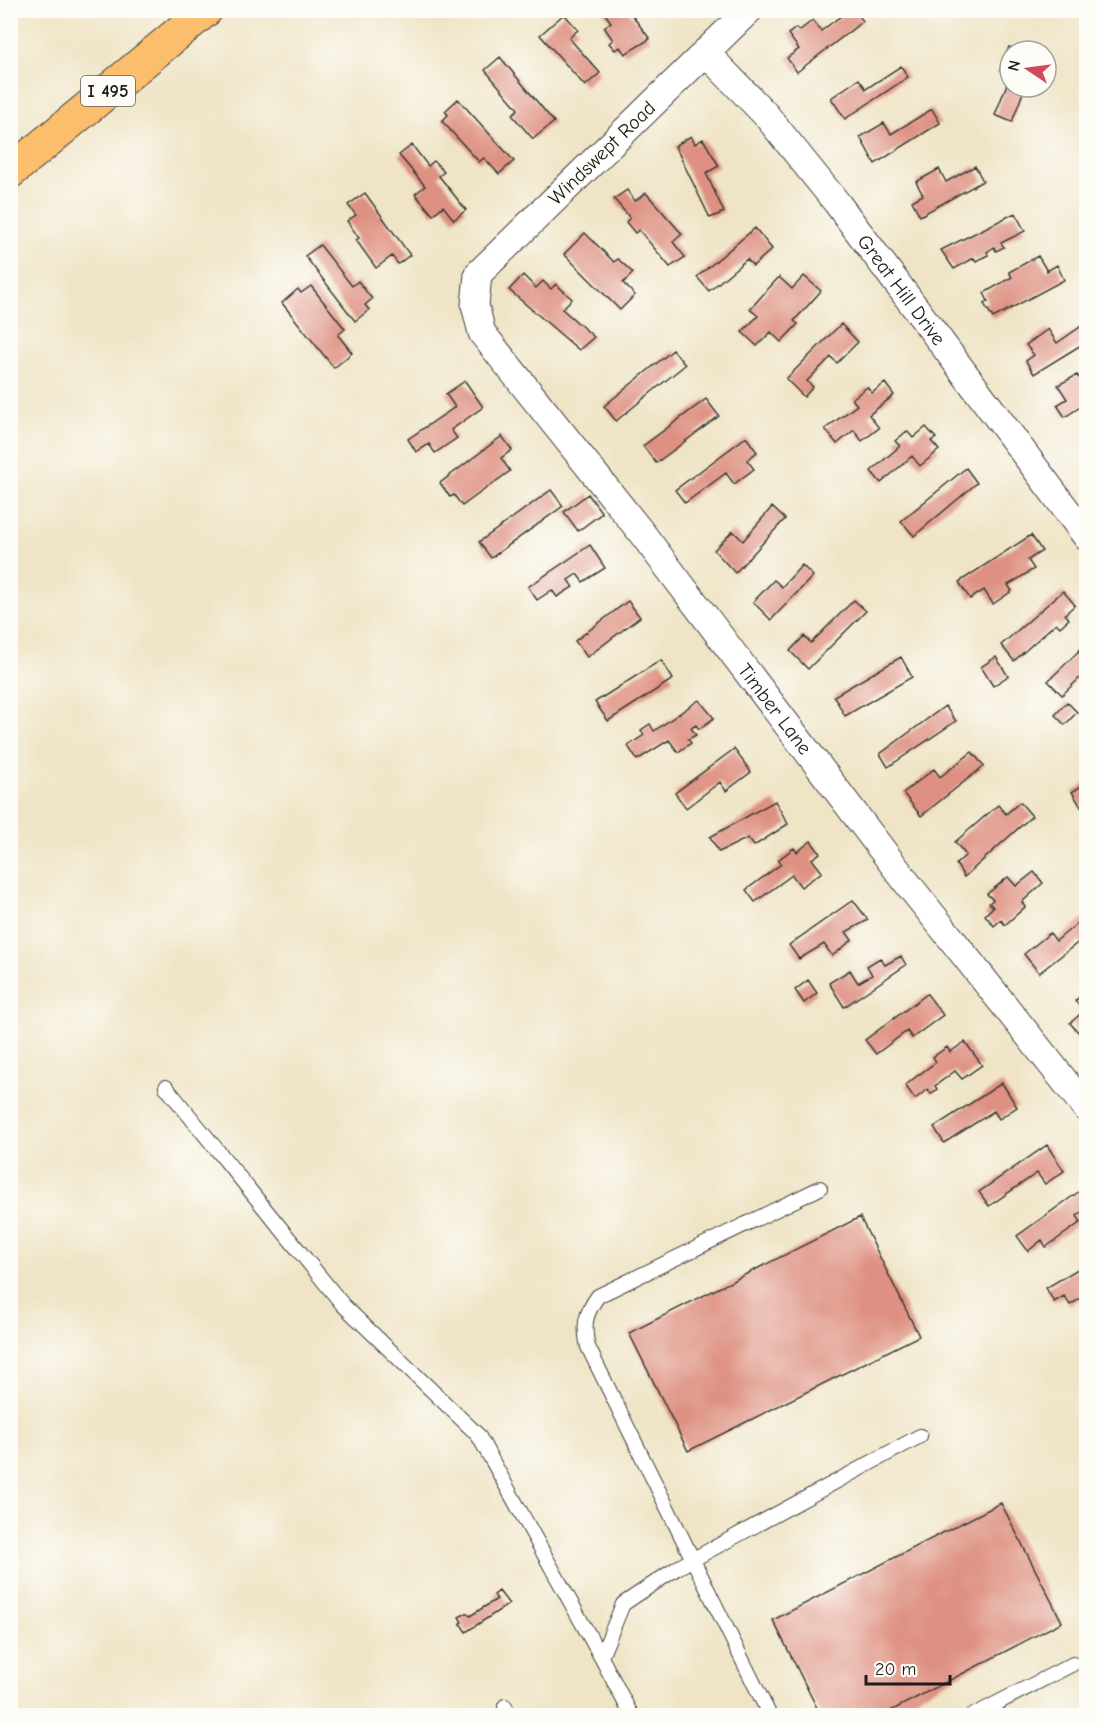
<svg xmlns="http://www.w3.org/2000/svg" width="1097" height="1726" viewBox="0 0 1097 1726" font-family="'Comic Neue',sans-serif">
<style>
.building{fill:#de9182}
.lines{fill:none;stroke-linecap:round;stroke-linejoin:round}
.lane-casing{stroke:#3c3a36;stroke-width:16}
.street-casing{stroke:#3c3a36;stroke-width:29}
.highway-casing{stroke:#3c3a36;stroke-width:35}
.lane{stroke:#fff;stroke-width:14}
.street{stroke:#fff;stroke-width:27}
.highway{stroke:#fabe6d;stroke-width:33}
.labels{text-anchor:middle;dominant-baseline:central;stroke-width:5;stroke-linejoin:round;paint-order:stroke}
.shield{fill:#fdfcf7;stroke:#605f5e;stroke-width:1.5}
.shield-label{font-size:18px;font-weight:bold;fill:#1c1c1c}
.street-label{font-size:20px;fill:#1c1c1c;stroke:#fdfcf7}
</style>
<rect width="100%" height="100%" fill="#fdfcf7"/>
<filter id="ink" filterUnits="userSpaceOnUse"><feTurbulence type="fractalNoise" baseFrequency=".0167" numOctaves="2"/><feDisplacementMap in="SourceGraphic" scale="12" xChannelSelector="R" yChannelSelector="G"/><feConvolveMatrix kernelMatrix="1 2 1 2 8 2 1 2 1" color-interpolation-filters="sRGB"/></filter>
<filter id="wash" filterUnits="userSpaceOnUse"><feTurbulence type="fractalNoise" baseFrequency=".008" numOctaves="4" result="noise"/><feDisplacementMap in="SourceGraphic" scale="24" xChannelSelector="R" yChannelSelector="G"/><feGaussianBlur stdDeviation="1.35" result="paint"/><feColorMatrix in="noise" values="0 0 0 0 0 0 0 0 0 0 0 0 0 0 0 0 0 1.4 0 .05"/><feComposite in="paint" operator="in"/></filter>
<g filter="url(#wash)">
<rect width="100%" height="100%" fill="#efe4c6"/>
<g id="blocks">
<path class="building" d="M 602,10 L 628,10 L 650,39 L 625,54 L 620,47 L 615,50 L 609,43 L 613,40 L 604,27 L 611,22 Z
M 849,10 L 855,10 L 863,21 L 797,72 L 787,58 L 799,49 L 788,34 L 796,28 L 799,31 L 813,20 L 821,31 Z
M 564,14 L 578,30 L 569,38 L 600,73 L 585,86 L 540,35 Z
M 1009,47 L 1020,51 L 1010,51 L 1010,74 L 1000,70 Z
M 500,57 L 554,122 L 533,139 L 512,115 L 518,109 L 485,70 Z
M 901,66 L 908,77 L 845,119 L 831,98 L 859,79 L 866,89 Z
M 1010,76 L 1010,87 L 1025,87 L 1012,122 L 995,115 Z
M 458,99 L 514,161 L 499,174 L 484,158 L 479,162 L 442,121 L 448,115 L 445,111 Z
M 932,109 L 940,123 L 875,164 L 860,137 L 884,123 L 891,134 Z
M 691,136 L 695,144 L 703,139 L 719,166 L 706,173 L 724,212 L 710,218 L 675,146 Z
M 412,145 L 428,166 L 434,161 L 444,172 L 439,176 L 466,210 L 454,220 L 443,206 L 433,215 L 415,194 L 425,186 L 399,155 Z
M 975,166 L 983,181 L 920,216 L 912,201 L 923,195 L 916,182 L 939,169 L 946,182 Z
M 627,190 L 635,201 L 646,193 L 682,234 L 673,242 L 685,257 L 670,267 L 639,230 L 635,233 L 626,222 L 630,218 L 614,199 Z
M 365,193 L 410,255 L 398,264 L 392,256 L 376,268 L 356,240 L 359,238 L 347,221 L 356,215 L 348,205 Z
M 1015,213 L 1025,231 L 1001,243 L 1004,247 L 996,251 L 994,247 L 987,252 L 988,255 L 976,261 L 974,258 L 954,269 L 941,250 Z
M 755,228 L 772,249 L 753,266 L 747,259 L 709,291 L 697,277 Z
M 585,233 L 614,262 L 618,259 L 633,273 L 623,283 L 635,295 L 620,310 L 564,254 Z
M 320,245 L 352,286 L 358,281 L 372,299 L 365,305 L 369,310 L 355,321 L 305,256 Z
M 1038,256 L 1047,271 L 1057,265 L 1064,280 L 993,318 L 984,304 L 988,301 L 984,293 L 1012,277 L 1009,272 Z
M 523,275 L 536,288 L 543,281 L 551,289 L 556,284 L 572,299 L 562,309 L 594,337 L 579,350 L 509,290 Z
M 804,276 L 821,291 L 794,321 L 798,324 L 781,342 L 771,332 L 757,346 L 742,332 L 758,316 L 750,309 L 779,277 L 792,289 Z
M 311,286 L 345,329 L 338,335 L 352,353 L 334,368 L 282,303 L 298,289 L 301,293 Z
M 1086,323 L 1086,342 L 1034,374 L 1026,361 L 1034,355 L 1026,345 L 1048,329 L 1057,343 Z
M 841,324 L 858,342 L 837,363 L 831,357 L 807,381 L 813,387 L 804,397 L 786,379 Z
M 673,350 L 685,365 L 616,421 L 604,406 Z
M 1077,375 L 1086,386 L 1086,403 L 1065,417 L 1057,405 L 1067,399 L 1058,385 Z
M 465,381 L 483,407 L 451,430 L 457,438 L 435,453 L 429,444 L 416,452 L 408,439 L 455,407 L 446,394 Z
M 885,383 L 894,395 L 869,415 L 879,428 L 862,441 L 854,430 L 837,444 L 825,429 L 857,405 L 852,399 L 867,387 L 872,393 Z
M 706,399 L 719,416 L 656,463 L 643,446 Z
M 926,427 L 936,438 L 931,441 L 939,450 L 920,466 L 912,456 L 881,483 L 871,471 L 900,446 L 895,441 L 907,431 L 913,438 Z
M 502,436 L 512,450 L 501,458 L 510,471 L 462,506 L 454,495 L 450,497 L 440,483 Z
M 746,437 L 757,452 L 747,460 L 754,469 L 734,484 L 726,473 L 685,503 L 675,490 Z
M 966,468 L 977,483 L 914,536 L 901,521 Z
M 551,490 L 563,506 L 491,558 L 479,542 Z
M 588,494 L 602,513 L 578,531 L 564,512 Z
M 772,507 L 785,519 L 735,573 L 714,550 L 733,531 L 743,541 Z
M 1031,535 L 1042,551 L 1028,560 L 1034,569 L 1008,585 L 1012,591 L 993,604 L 984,590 L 970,599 L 959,582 Z
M 590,545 L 605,568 L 583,582 L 577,574 L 568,580 L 573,587 L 557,597 L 552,590 L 537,600 L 528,587 Z
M 802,565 L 813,576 L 771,620 L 753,602 L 774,580 L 782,587 Z
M 1063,591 L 1075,605 L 1065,614 L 1069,619 L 1060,627 L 1056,623 L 1014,661 L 1001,645 Z
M 854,600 L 866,611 L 808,669 L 790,651 L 804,636 L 811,643 Z
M 628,601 L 640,617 L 587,657 L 575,641 Z
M 1086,644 L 1086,674 L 1085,673 L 1062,695 L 1048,681 Z
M 901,657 L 912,677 L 845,716 L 834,696 Z
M 996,657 L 1008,676 L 993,686 L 981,667 Z
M 661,660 L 673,679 L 608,721 L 595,702 Z
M 699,700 L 714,718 L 699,729 L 696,725 L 691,728 L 696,735 L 688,739 L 691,743 L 678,752 L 669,740 L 637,760 L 628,746 L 644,735 L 641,730 L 650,724 L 654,731 Z
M 1067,702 L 1077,712 L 1065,725 L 1055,715 Z
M 945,706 L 956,721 L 888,767 L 880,754 Z
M 734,749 L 751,772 L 726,791 L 720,782 L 686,808 L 675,793 Z
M 972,752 L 984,766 L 921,816 L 903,793 L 934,769 L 940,777 Z
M 1086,783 L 1086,804 L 1081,807 L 1072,792 Z
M 775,801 L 788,824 L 754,846 L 748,838 L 719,852 L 710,837 Z
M 1020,802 L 1032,816 L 964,877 L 956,864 L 966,855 L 955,842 L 998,805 L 1006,814 Z
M 811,841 L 820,853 L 812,859 L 822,872 L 801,887 L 792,875 L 755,902 L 746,890 L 781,864 L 778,860 L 794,848 L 797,852 Z
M 1034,872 L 1043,883 L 1022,902 L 1025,907 L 1005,925 L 1001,920 L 994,926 L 985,915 L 993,907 L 989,903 L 993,900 L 987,894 L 1008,877 L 1016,886 Z
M 853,900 L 868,920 L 846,932 L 852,940 L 832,956 L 824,944 L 799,959 L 789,945 Z
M 1086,916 L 1086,950 L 1080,941 L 1039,973 L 1024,954 L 1050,933 L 1056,941 Z
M 901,956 L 906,965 L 844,1007 L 829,983 L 850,970 L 858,983 L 872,975 L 867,966 L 880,958 L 885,965 Z
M 808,980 L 817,993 L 804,1003 L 795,990 Z
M 1086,991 L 1086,1029 L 1080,1034 L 1070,1023 L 1084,1011 L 1075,1001 Z
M 927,994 L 943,1015 L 912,1038 L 907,1031 L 876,1054 L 865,1040 Z
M 965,1042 L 982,1065 L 962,1079 L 955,1071 L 935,1086 L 937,1089 L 931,1094 L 928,1089 L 915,1099 L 905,1085 L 936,1062 L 933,1057 L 947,1047 L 950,1052 Z
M 1002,1083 L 1017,1107 L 999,1119 L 994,1111 L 944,1143 L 934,1127 Z
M 1047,1145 L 1064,1171 L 1045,1184 L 1037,1173 L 989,1206 L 979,1192 Z
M 1084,1188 L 1086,1191 L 1086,1209 L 1077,1216 L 1081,1222 L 1046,1247 L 1042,1240 L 1028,1251 L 1017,1236 Z
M 860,1217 L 919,1336 L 688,1451 L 629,1333 Z
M 1086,1264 L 1086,1295 L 1070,1305 L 1064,1296 L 1054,1302 L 1046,1288 Z
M 1001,1503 L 1062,1622 L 881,1716 L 821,1716 L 773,1620 Z
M 499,1591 L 509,1604 L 466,1632 L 460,1623 L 462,1622 L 459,1617 L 467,1613 L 470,1616 L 497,1599 L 494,1595 Z"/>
</g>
</g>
<g filter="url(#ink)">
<use href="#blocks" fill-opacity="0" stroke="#3c3a36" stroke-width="1.5"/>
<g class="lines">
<g class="lane-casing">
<path id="lane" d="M 166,1087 L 343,1305 L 478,1435 L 601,1657
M 505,1706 L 510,1716
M 632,1716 L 601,1657 L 623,1604 L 677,1568 L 920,1436
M 770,1716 L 588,1347 C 583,1325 585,1314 598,1296 L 820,1188
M 972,1716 L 1073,1664"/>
</g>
<g class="street-casing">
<g id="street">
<path id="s1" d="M 749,10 L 478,274 L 475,305 L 482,333 L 641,532 L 911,888 L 1086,1108"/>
<path id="s2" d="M 705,52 L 766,115 L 837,203 L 1086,536"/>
</g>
</g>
<g class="highway-casing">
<path id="highway" d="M 10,172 L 206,10"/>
</g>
<use href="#lane" class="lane"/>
<use href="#street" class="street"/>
<use href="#highway" class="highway"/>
</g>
</g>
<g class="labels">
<rect class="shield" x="81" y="76" width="54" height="30" rx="4.5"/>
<g class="shield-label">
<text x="108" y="91">I 495</text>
</g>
<g class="street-label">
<text transform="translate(602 153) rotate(-44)">Windswept Road</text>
<text stroke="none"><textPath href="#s2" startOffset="309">Great Hill Drive</textPath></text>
<text stroke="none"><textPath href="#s1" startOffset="915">Timber Lane</textPath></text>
</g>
</g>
<rect width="1097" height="1726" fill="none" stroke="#fdfcf7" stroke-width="36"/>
<g transform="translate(1028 69) rotate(283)"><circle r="28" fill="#fdfcf7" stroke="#a3a29f" stroke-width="1.5"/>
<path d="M0-4.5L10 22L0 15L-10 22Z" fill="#d1495b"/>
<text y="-9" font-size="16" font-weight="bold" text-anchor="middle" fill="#1c1c1c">N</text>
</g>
<path d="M866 1675v9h84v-9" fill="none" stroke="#1c1c1c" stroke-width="3"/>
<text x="875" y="1675" font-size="18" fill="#1c1c1c" stroke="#fdfcf7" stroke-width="4.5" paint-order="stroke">20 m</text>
</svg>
